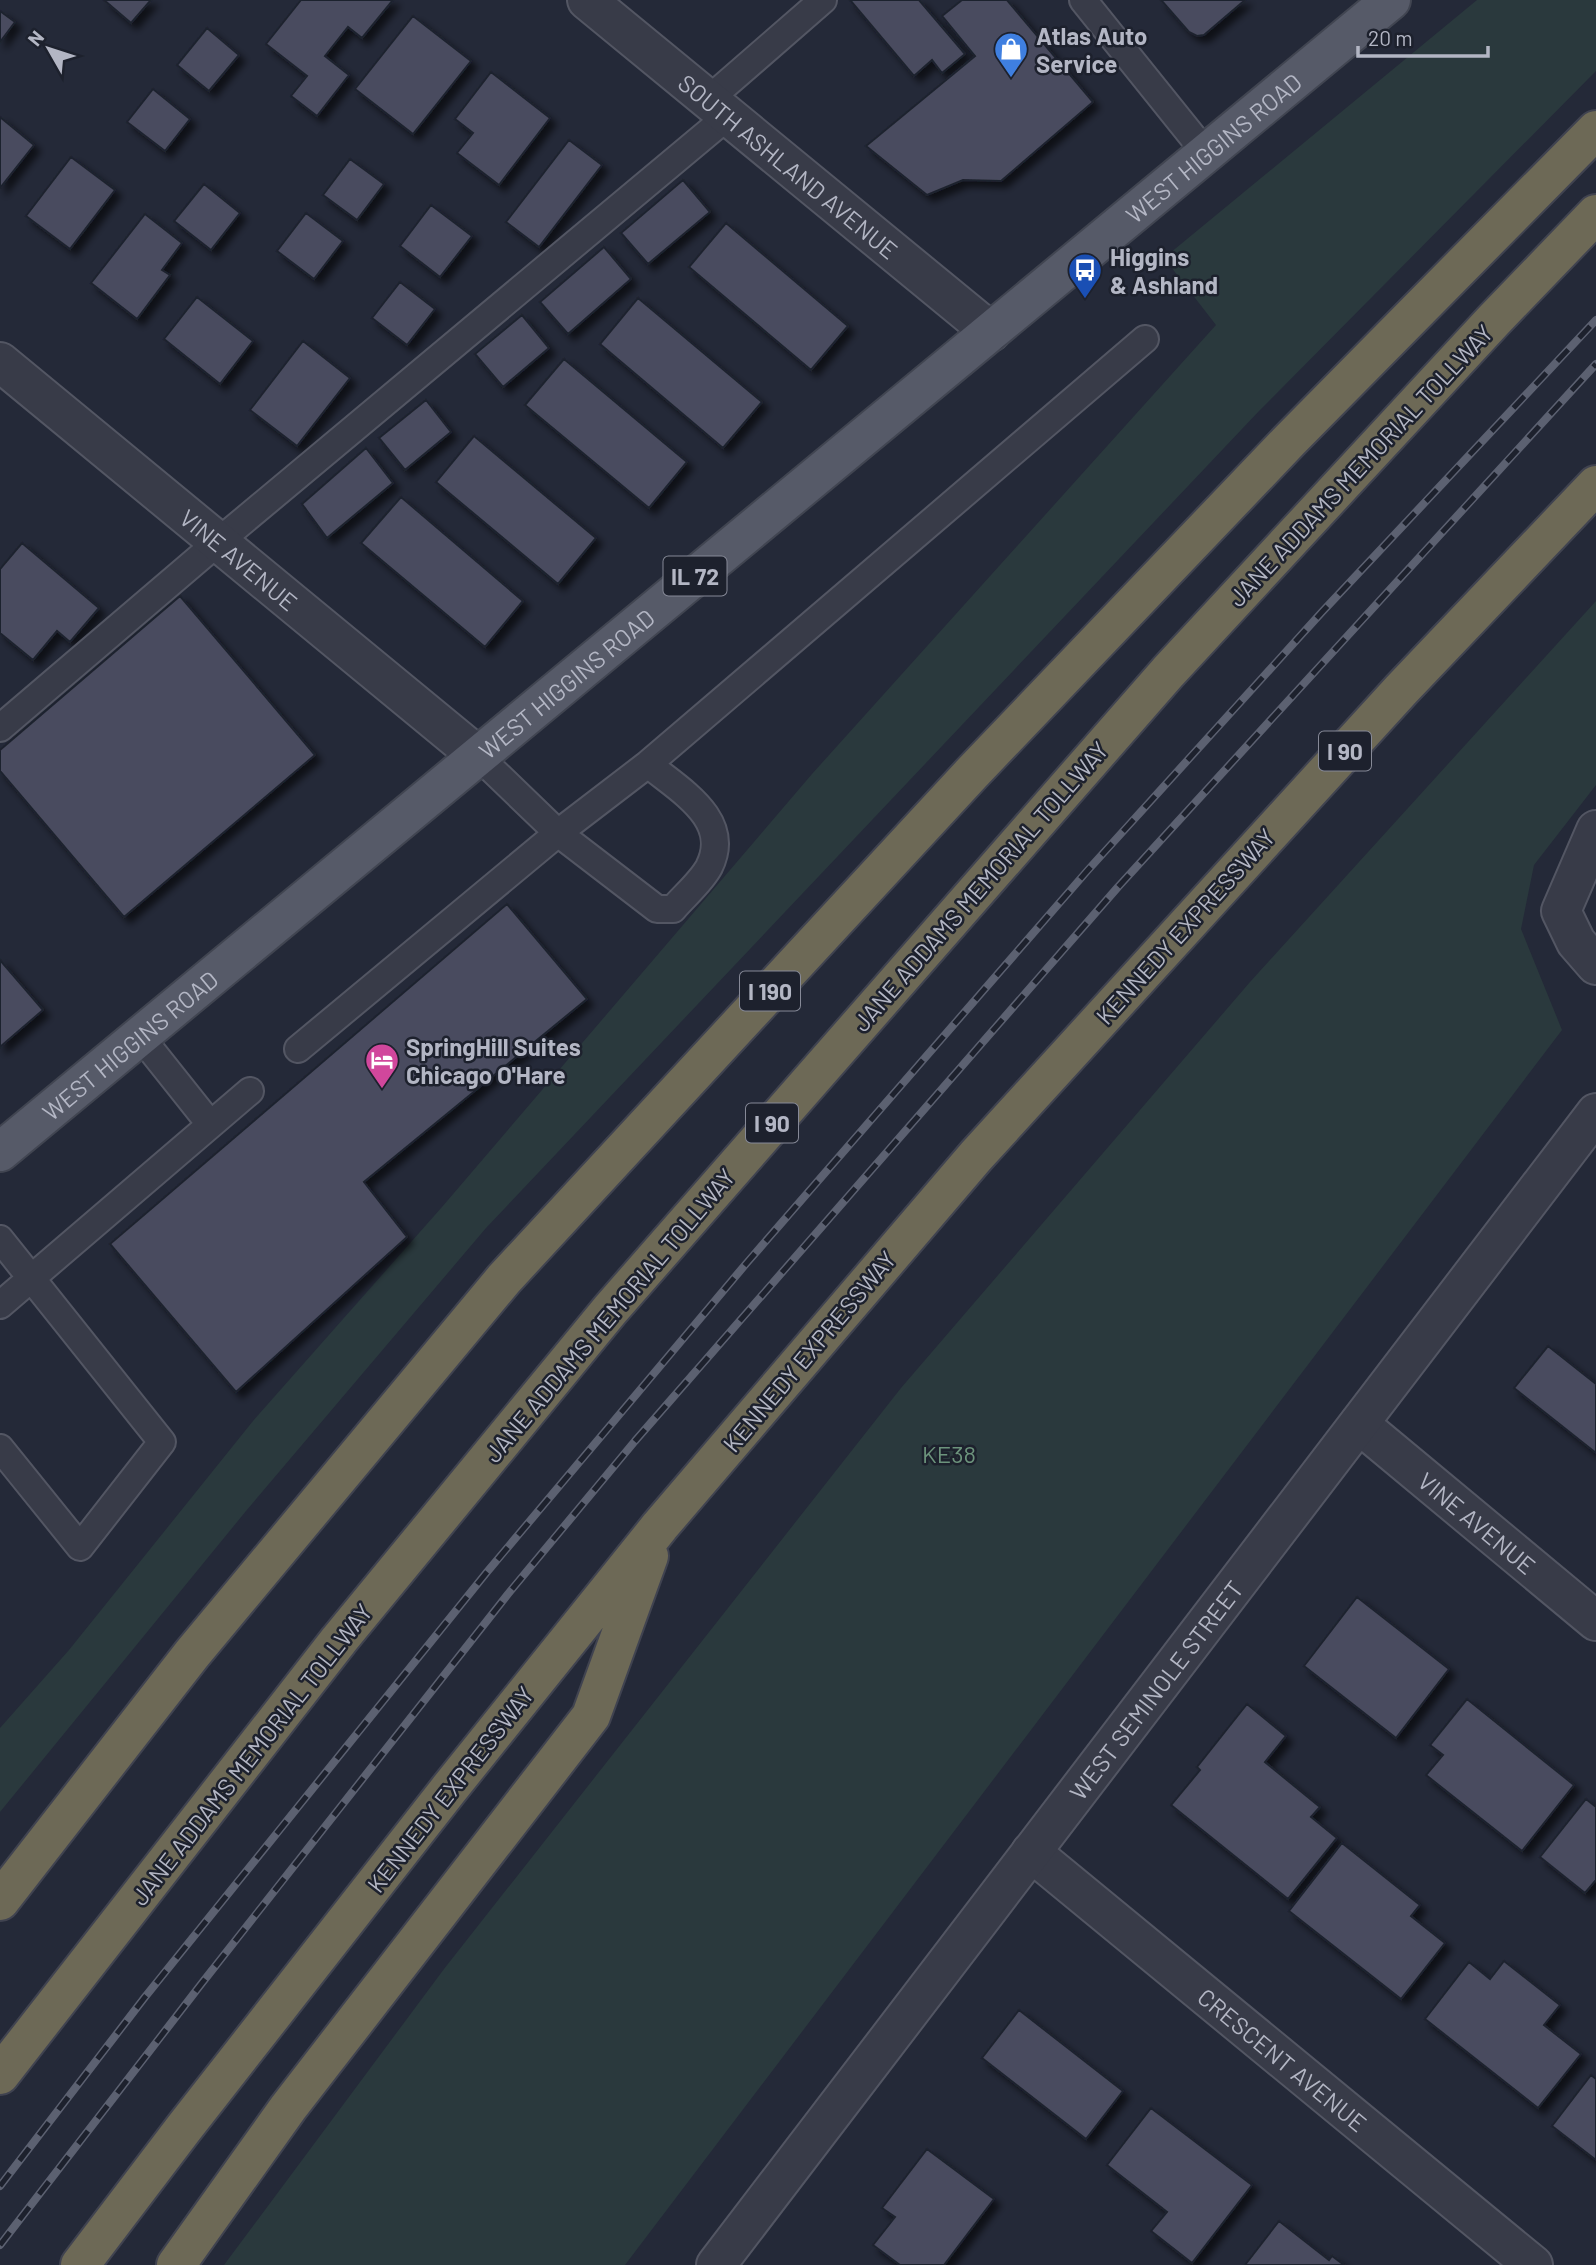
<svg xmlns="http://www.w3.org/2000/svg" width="1596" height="2265" viewBox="0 0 1596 2265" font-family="Barlow,sans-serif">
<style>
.green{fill:#2a393d}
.building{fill:#494c5e;stroke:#1f232f;stroke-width:2;filter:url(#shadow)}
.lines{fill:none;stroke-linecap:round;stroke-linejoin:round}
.service-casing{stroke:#535663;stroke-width:30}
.minor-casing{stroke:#535663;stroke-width:42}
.primary-casing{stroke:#414551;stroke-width:42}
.motorway-casing{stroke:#404350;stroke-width:42}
.service{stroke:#383b48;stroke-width:26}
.minor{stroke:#383b48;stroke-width:38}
.primary{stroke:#565a68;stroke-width:38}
.motorway{stroke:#6d6956;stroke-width:38}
.rail-casing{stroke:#5c6171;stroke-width:8}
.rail{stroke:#1d212d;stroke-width:5;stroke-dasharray:16;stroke-linecap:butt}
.labels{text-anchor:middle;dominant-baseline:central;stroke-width:5;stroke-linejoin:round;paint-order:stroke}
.shield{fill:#1d212d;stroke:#868997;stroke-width:2}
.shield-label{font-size:23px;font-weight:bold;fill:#b3b6c4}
.poi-label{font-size:24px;font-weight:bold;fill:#b3b6c4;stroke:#1d212d;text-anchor:start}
.street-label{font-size:24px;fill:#b3b6c4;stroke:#1d212d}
.park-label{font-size:24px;fill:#6c937c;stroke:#1d212d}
</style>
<defs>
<filter id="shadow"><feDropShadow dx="6" dy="6" stdDeviation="3.5" flood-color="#0009"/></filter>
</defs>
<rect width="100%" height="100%" fill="#242938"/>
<path class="green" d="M 1477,0 L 1596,0 L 1596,71 L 1259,411 L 486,1228 L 246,1511 L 0,1812 L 0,1728 L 69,1650 L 253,1421 L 442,1207 L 812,774 L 1216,325 L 1164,258 Z
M 1596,601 L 1596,785 L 1534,865 L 1521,929 L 1562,1030 L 625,2265 L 224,2265 L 444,1969 L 901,1388 L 1250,982 Z"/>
<path class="building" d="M 104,0 L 151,0 L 131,23 Z
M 301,0 L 393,0 L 362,38 L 348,27 L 325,56 L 349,75 L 317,116 L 291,96 L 307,76 L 266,44 Z
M 850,0 L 919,0 L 965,54 L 942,73 L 932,60 L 914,76 Z
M 962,0 L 1007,0 L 1093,102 L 1001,181 L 963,180 L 927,195 L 866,146 L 975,56 L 942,16 Z
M 1161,0 L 1245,0 L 1204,35 L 1197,36 L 1189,32 Z
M 0,11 L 15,22 L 0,42 Z
M 413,16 L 471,61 L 413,134 L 355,89 Z
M 207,28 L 239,55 L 209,91 L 177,65 Z
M 491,72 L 550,118 L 499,185 L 457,153 L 473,133 L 455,119 Z
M 153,89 L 190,119 L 165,151 L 127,122 Z
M 0,117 L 34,145 L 0,188 Z
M 569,140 L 602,165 L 539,247 L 506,222 Z
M 71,157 L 115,190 L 70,249 L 26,216 Z
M 350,159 L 384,184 L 357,220 L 323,195 Z
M 683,180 L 710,212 L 648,264 L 621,233 Z
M 204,184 L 240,213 L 211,250 L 174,221 Z
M 431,205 L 472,236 L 440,277 L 400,246 Z
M 306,213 L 343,241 L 314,279 L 277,251 Z
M 145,214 L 182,243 L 162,270 L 170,275 L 137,319 L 91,283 Z
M 726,223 L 848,326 L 811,370 L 689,267 Z
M 604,247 L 631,279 L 568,334 L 540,302 Z
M 400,282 L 435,309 L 407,345 L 372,318 Z
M 197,297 L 253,341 L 220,384 L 164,339 Z
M 638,298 L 762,402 L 723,448 L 600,344 Z
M 522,315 L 549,348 L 503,387 L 475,354 Z
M 303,341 L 350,378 L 297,446 L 250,410 Z
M 564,359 L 687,462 L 649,508 L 525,405 Z
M 426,400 L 451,432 L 405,470 L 379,438 Z
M 474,436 L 596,538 L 558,584 L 436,482 Z
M 366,448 L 393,483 L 327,538 L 302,504 Z
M 401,497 L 523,601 L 485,647 L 361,543 Z
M 22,543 L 99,608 L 70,642 L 57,631 L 33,660 L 0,633 L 0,569 Z
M 180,596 L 315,755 L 124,917 L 0,771 L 0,750 Z
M 507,904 L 587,999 L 364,1182 L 407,1237 L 236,1392 L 110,1244 Z
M 0,960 L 43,1010 L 0,1047 Z
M 1548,1346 L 1596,1384 L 1596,1453 L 1514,1388 Z
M 1357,1597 L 1449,1669 L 1396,1738 L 1304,1666 Z
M 1467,1699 L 1574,1785 L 1522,1851 L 1426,1775 L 1443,1755 L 1430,1745 Z
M 1247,1704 L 1286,1736 L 1265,1762 L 1320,1807 L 1311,1817 L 1337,1838 L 1288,1899 L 1171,1805 L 1200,1770 L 1197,1767 Z
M 1586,1799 L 1596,1807 L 1596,1880 L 1585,1893 L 1540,1857 Z
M 1342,1843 L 1420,1905 L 1411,1916 L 1445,1943 L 1401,1999 L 1289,1911 Z
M 1504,1961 L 1560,2005 L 1544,2025 L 1581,2054 L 1538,2108 L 1425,2019 L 1469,1962 L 1490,1979 Z
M 1019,2010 L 1123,2091 L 1086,2139 L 982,2058 Z
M 1591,2075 L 1596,2079 L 1596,2160 L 1552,2126 Z
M 1151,2108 L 1252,2185 L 1192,2263 L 1151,2231 L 1167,2212 L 1107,2165 Z
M 927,2149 L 994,2199 L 944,2265 L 900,2265 L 873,2245 L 895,2217 L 882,2208 Z
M 1279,2221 L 1329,2260 L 1332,2256 L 1344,2265 L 1245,2265 Z"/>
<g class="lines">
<g class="service-casing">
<path id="service" d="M 1083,0 L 1205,152
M 708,100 L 823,0
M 0,728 L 218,542 L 728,116
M 478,756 L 558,833 L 657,909 L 673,909 C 684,896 701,882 709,867 C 733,819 679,790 648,764
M 140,1036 L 210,1124
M 298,1049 L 558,833 L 648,764 L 1145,339
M 0,1239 L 162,1442 L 80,1547 L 0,1448
M 0,1305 L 250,1091"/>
</g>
<g class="minor-casing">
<g id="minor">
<path id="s1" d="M 587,0 L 991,332"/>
<path id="s2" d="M 0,362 L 478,756"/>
<path d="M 1596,830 L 1561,911 L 1576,942 L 1596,965"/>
<path id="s3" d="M 1359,1424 L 1596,1621"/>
<path id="s4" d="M 1031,1852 L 1533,2265"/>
<path id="s5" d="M 716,2265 L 1596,1113"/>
</g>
</g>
<g class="primary-casing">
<g id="primary">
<path id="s6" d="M 0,1152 L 1391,0"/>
</g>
</g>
<g class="motorway-casing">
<path id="motorway" d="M 0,1901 L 192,1654 L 504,1279 L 971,774 L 1289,441 L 1596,130
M 0,2075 L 339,1640 L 610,1310 L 1168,672 L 1493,321 L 1596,214
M 80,2265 L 184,2128 L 449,1789 L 660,1526 L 976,1156 L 1401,690 L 1596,485
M 176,2265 L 288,2108 L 591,1716 L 649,1556"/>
</g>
<use href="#service" class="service"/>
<use href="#minor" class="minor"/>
<use href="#primary" class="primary"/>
<use href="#motorway" class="motorway"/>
<g class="rail-casing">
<path id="rail" d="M 0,2186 L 145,1997 L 487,1572 L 745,1265 L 1088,870 L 1322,612 L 1596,320
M 0,2245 L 202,1983 L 508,1594 L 635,1441 L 1118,887 L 1596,364"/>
</g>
<use href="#rail" class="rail"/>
</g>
<defs>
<g id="shop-pin" transform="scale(1.75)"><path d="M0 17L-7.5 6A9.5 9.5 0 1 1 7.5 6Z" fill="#3f7fe0" stroke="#1d212d"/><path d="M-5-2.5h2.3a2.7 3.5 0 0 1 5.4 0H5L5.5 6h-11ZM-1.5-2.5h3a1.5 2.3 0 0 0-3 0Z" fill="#fff"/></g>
<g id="bus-pin" transform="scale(1.75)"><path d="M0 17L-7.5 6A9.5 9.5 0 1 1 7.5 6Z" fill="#1a4fb4" stroke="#1d212d"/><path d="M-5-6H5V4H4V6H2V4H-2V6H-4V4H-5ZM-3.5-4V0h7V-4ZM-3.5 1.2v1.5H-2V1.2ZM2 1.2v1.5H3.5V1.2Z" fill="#fff"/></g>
<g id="hotel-pin" transform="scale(1.75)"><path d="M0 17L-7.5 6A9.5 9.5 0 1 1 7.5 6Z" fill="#d1479c" stroke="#1d212d"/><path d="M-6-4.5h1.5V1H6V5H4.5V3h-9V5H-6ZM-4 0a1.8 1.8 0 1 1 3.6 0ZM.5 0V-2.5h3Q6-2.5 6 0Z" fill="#fff"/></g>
</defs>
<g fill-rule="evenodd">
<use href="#shop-pin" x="1011" y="49"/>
<use href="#bus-pin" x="1085" y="270"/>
<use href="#hotel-pin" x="382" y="1060"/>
</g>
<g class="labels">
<g class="shield">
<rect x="663.5" y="556.5" width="63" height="39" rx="5"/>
<rect x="1319" y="731.5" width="52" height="39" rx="5"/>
<rect x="740" y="971.5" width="60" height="39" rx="5"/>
<rect x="746" y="1103.5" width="52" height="39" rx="5"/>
</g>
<g class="shield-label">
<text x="695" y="576">IL 72</text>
<text x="1345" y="751">I 90</text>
<text x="770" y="991">I 190</text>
<text x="772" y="1123">I 90</text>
</g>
<g class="poi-label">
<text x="1036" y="35">Atlas Auto<tspan x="1036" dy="28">Service</tspan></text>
<text x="1110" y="256">Higgins<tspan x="1110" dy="28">&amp; Ashland</tspan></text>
<text x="406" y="1046">SpringHill Suites<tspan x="406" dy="28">Chicago O'Hare</tspan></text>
</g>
<g class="street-label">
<text stroke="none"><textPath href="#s6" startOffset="1575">WEST HIGGINS ROAD</textPath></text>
<text stroke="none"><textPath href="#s1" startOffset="261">SOUTH ASHLAND AVENUE</textPath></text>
<text transform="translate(1360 465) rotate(-47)">JANE ADDAMS MEMORIAL TOLLWAY</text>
<text stroke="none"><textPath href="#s2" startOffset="310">VINE AVENUE</textPath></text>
<text stroke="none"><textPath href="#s6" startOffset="735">WEST HIGGINS ROAD</textPath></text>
<text transform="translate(980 886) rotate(-49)">JANE ADDAMS MEMORIAL TOLLWAY</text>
<text transform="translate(1185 926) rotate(-48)">KENNEDY EXPRESSWAY</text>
<text stroke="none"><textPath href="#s6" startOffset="168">WEST HIGGINS ROAD</textPath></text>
<text transform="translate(609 1315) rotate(-50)">JANE ADDAMS MEMORIAL TOLLWAY</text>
<text transform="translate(809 1351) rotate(-50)">KENNEDY EXPRESSWAY</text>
<text stroke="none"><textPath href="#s3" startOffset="154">VINE AVENUE</textPath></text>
<text stroke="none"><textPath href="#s5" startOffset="724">WEST SEMINOLE STREET</textPath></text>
<text transform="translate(251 1754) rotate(-52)">JANE ADDAMS MEMORIAL TOLLWAY</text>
<text transform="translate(450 1789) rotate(-52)">KENNEDY EXPRESSWAY</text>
<text stroke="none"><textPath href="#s4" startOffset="326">CRESCENT AVENUE</textPath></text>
</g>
<g class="park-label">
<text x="949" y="1453">KE38</text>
</g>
</g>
<g transform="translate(49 49) rotate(309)" stroke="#1d212d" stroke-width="5" paint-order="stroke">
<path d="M0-5L12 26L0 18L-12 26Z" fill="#b3b6c4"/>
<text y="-10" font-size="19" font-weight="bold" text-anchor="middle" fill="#b3b6c4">N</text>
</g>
<path d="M1358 46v10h130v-10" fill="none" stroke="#b3b6c4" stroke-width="3.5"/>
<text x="1368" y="46" font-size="21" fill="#b3b6c4" stroke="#1d212d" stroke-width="5" paint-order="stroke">20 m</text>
</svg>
